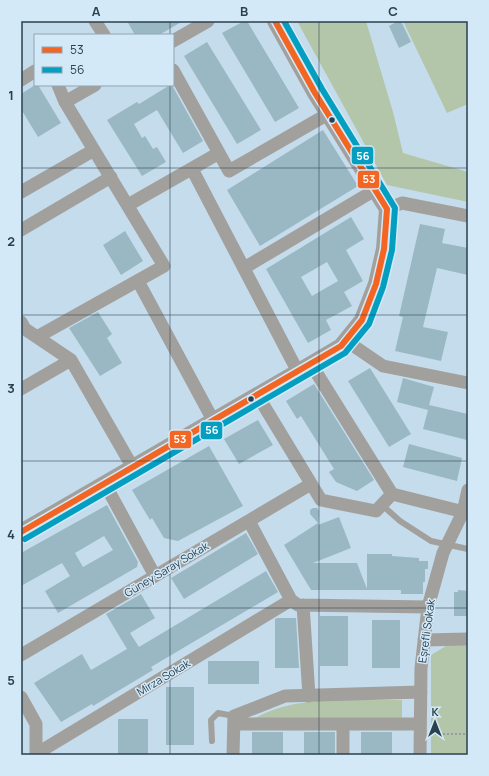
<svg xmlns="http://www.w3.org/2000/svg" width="489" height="776" viewBox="0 0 489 776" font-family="Manrope,sans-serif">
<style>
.green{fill:#b4c6a9}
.building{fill:#99b8c4;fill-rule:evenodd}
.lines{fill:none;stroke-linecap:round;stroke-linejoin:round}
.path{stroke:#999c9e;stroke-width:2;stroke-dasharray:2 2;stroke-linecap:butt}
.service{stroke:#a2a09d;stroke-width:6}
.minor{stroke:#a2a09d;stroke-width:13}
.tertiary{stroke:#a2a09d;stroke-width:16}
.bus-1-casing{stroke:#d4e9f8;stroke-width:9}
.bus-2-casing{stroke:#d4e9f8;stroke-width:9}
.bus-1{stroke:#f26522;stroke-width:6}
.bus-2{stroke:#049ec1;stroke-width:6}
.grid{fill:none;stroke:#2a404f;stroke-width:1;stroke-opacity:0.55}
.bus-dot{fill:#2a404f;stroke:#d4e9f8;stroke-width:1.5}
.labels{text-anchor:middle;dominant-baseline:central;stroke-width:3;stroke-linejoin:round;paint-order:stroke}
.street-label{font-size:11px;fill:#2a404f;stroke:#d4e9f8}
.line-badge{stroke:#d4e9f8;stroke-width:1.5}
.badge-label{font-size:11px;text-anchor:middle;font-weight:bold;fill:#fff}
.neatline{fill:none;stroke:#2a404f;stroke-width:1.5}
.grid-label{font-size:13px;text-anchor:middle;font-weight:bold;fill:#2a404f}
</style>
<rect width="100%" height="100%" fill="#c5dcec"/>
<path class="green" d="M 297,21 L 366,21 L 393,112 L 403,153 L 468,172 L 468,202 L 387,185 Z
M 403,21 L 468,21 L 468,104 L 447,113 Z
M 468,645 L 468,755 L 431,755 L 431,655 L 446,646 Z
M 402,700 L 402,719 L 254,719 C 295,694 356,701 402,700 Z"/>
<path class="building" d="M 127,21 L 183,21 L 159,35 L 135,35 Z
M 244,21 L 247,21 L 299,108 L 275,122 L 222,33 Z
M 398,21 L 401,21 L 411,42 L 399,48 L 389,26 Z
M 207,42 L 261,130 L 237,144 L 184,56 Z
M 35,85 L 38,85 L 61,123 L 38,137 L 21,109 L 21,94 Z
M 170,85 L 172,85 L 203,141 L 183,153 L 157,110 L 134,124 L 142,138 L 145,136 L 153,149 L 157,147 L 166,162 L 142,176 L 107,120 L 137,102 L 139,104 Z
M 323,130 L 358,186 L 260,246 L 227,190 Z
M 351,217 L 364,239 L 346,250 L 363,281 L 344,292 L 352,306 L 326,320 L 331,330 L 308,343 L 266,269 ZM 327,262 L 338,281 L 312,296 L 301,277 Z
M 420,224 L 445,229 L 442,243 L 468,248 L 468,275 L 437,268 L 423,327 L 448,332 L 441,361 L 395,351 L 403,317 L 399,316 Z
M 125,231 L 143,261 L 121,275 L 103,245 Z
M 98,312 L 112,334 L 107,338 L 122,363 L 100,376 L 69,328 Z
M 370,368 L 411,434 L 389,447 L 348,381 Z
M 403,378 L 434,387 L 429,405 L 468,414 L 467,440 L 423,429 L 428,410 L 397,402 Z
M 314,384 L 374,480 L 357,491 L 336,482 L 329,472 L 334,469 L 301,416 L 297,419 L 286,401 Z
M 258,420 L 273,445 L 239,464 L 224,439 Z
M 409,444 L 462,458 L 457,481 L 403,467 Z
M 209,446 L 243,506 L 178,541 L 164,538 L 152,518 L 150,520 L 132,490 Z
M 107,505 L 138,562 L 137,567 L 58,613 L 45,591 L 70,576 L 62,563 L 21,586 L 21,553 ZM 104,536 L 113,550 L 83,567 L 75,553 Z
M 313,508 L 317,508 L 319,511 L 318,525 L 339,517 L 351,548 L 313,563 L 357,563 L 367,589 L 367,554 L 392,554 L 392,556 L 419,558 L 419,561 L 428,561 L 428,569 L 425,569 L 425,582 L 423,582 L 423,594 L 401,594 L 401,590 L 311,590 L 284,545 L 318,523 L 310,514 L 310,510 Z
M 246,533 L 258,554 L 184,599 L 171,578 Z
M 266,571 L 278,592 L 151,667 L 153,670 L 93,706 L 92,704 L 61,722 L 34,683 L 82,654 L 91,670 L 127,649 L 106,614 L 141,594 L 155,618 L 130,633 L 139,647 Z
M 458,590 L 468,591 L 468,616 L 454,616 L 454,592 L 458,592 Z
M 320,616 L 348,616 L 348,666 L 320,666 Z
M 277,618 L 296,618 L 299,668 L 275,668 L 275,619 Z
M 372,620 L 400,620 L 400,668 L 372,668 Z
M 208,661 L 259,661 L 259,684 L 208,684 Z
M 166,687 L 194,687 L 194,745 L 166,745 Z
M 118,719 L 148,719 L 148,755 L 118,755 Z
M 252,732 L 283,732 L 283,755 L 252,755 Z
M 304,732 L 335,732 L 335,755 L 304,755 Z
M 361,732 L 392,732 L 392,755 L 361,755 Z"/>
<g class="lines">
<path class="path" d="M 431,734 L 468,734"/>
<path class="service" d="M 382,505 L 400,521 L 431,541 L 468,549
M 212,741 L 211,720 L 218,713 L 234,716"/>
<path class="minor" d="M 95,21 L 104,35
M 173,41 L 208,21
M 173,70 L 219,153
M 21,80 L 35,71
M 65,102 L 95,85
M 192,169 L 298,372
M 21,192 L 94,150
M 128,205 L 219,153 L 229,171 L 328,114
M 387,209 L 402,203 L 468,216
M 21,230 L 111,177
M 244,268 L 375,190
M 138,281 L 214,422
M 21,322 L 25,329 L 71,360 L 133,468
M 37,337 L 164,266 L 65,102 L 58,85
M 345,340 L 383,366 L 468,383
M 311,364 L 392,494 L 468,513
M 21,389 L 71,360
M 258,396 L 321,500 L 376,511 L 392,494
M 105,484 L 155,576
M 249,521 L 291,600 L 298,605 L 428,607
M 303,605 L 309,696
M 424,640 L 468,639
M 21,655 L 311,484
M 21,697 L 36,724 L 36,755
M 234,724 L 420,724
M 343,724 L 343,755
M 36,754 L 291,600
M 233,755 L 234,716 L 285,696 L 421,692
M 420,755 L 421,668 L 428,607 L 443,553 L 463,512 L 468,490"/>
<path class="tertiary" d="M 21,532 L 311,364 L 341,346 L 362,320 L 376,284 L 384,249 L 387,209 L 315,93 L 275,21"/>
<g class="bus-1-casing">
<path id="bus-1" d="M 21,532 L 341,346 L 362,320 L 376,284 L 384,249 L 387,209 L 315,93 L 275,21"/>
</g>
<g class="bus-2-casing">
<path id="bus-2" d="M 25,539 L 345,353 L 369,324 L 383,287 L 392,250 L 395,208 L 322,89 L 284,21"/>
</g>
<use href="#bus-1" class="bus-1"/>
<use href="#bus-2" class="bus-2"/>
</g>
<path class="grid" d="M 170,21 L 170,35M 319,21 L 319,755M 170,85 L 170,755M 21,168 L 468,168M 21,315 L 468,315M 21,461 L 468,461M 21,608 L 468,608"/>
<g class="bus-dot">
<circle cx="332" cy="120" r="3.5"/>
<circle cx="251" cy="399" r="3.5"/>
</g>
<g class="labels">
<g class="street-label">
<text transform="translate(166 569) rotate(-31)">Güney Saray Sokak</text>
<text transform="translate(426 631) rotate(-82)">Eşrefli Sokak</text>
<text transform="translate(163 677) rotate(-31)">Mirza Sokak</text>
</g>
</g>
<g class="line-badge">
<rect x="351" y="146" width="23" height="19" rx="4" fill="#049ec1"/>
<rect x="357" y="170" width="23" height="19" rx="4" fill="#f26522"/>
<rect x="200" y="421" width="23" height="19" rx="4" fill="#049ec1"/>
<rect x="169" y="430" width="23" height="19" rx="4" fill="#f26522"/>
</g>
<g class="badge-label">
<text x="363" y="160">56</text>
<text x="369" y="183">53</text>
<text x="212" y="434">56</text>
<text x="180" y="443">53</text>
</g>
<rect width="489" height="776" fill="none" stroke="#d4e9f8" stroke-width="44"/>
<rect x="34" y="34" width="140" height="52" fill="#d4e9f8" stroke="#90a5b4"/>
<rect x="42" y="47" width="20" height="6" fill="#f26522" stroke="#90a5b4"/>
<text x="70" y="54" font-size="12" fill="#2a404f">53</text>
<rect x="42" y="67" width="20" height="6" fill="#049ec1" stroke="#90a5b4"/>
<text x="70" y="74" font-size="12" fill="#2a404f">56</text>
<g transform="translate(435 722)" stroke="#d4e9f8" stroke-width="3" paint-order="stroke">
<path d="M0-3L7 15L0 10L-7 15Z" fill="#2a404f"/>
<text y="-6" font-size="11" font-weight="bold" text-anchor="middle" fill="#2a404f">K</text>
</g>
<rect x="22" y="22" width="445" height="732" class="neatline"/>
<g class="grid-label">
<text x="96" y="16">A</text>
<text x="244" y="16">B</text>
<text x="393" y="16">C</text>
<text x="11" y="100">1</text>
<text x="11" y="246">2</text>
<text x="11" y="393">3</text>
<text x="11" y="539">4</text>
<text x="11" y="685">5</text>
</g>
</svg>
